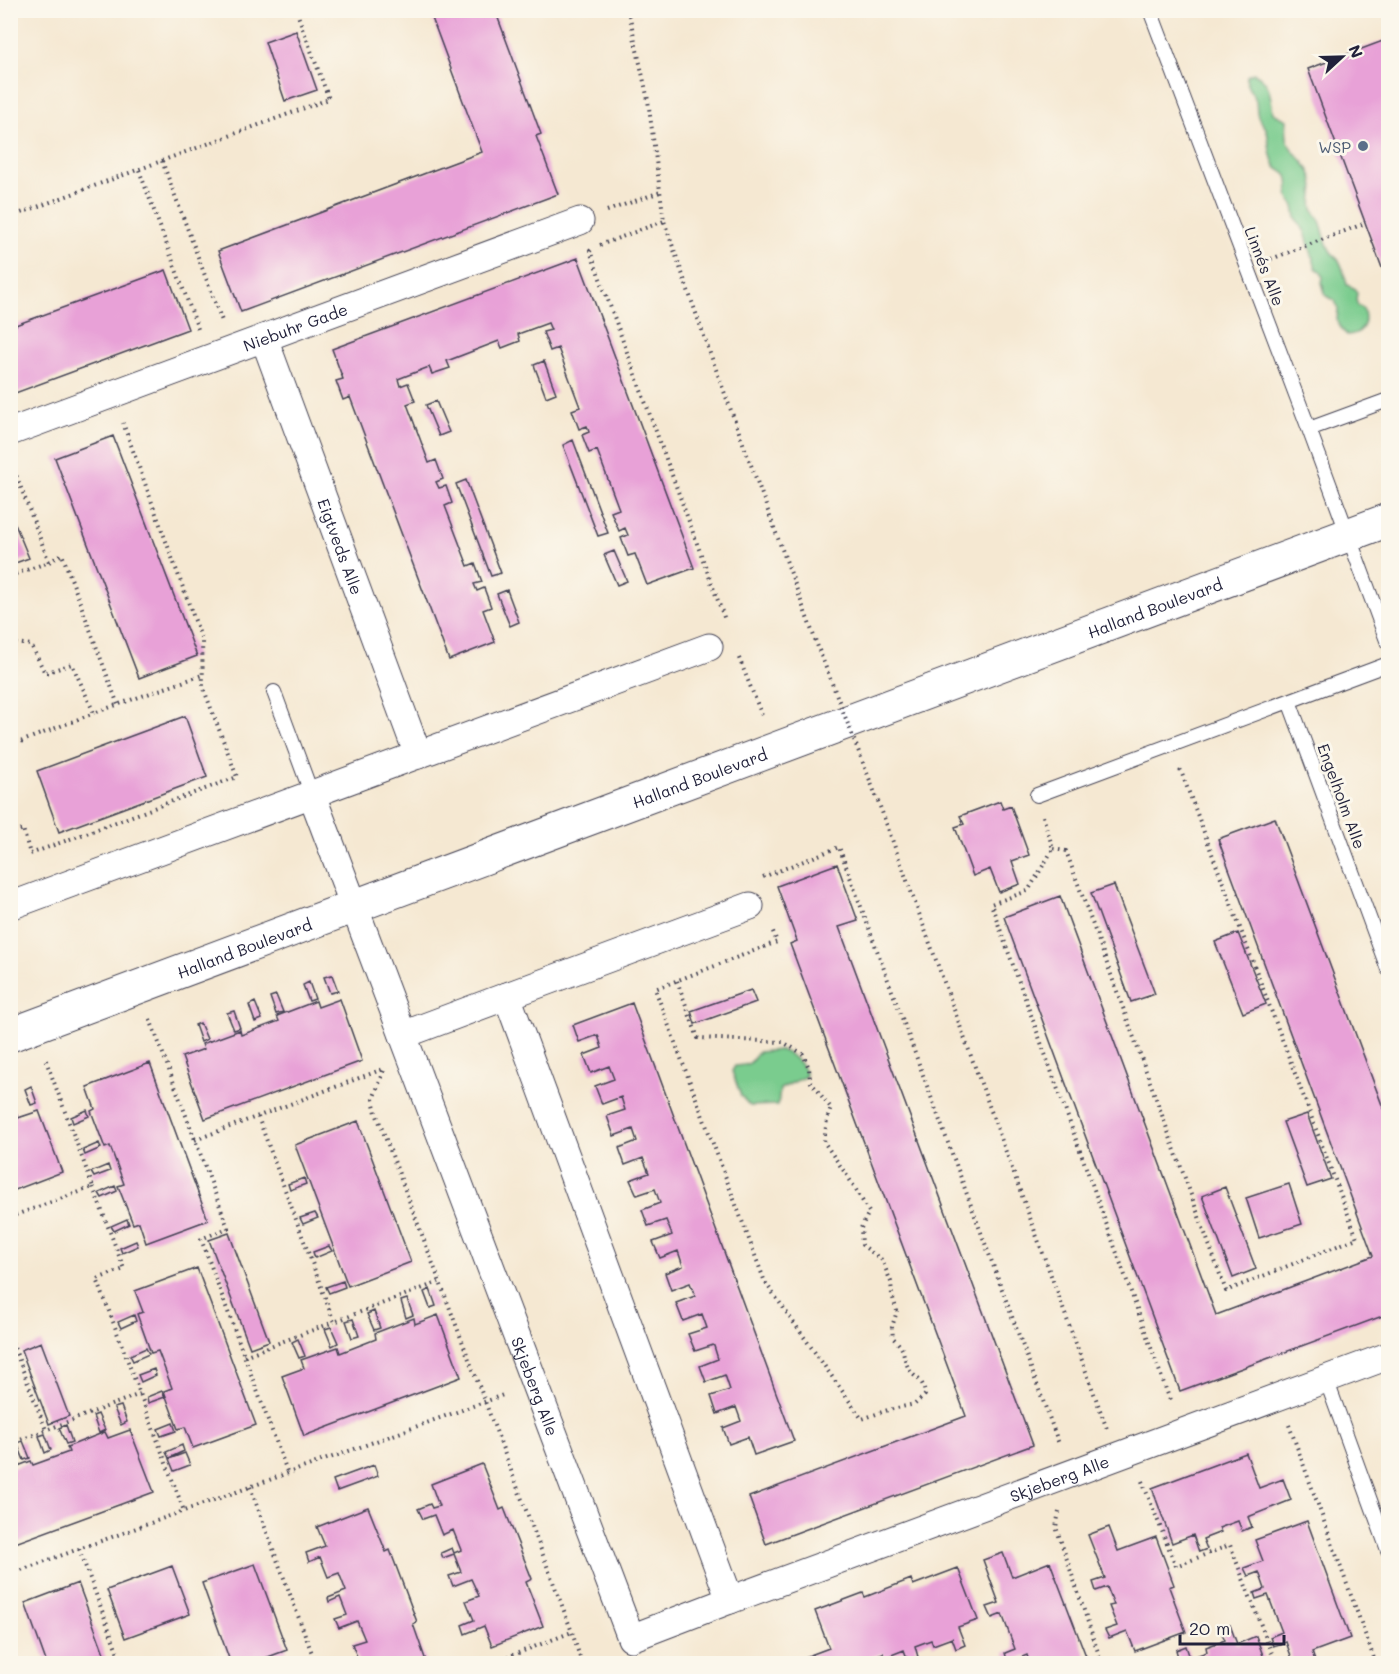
<svg xmlns="http://www.w3.org/2000/svg" width="1399" height="1674" viewBox="0 0 1399 1674" font-family="Mali,sans-serif">
<style>
.green{fill:#7acc8e;stroke:#4e7764;stroke-width:1.5}
.building{fill:#e8a1d7}
.lines{fill:none;stroke-linecap:round;stroke-linejoin:round}
.service-casing{stroke:#424052;stroke-width:16}
.minor-casing{stroke:#424052;stroke-width:29}
.tertiary-casing{stroke:#424052;stroke-width:35}
.path{stroke:#424052;stroke-width:4;stroke-dasharray:1.5 4.5;stroke-linecap:butt}
.service{stroke:#fff;stroke-width:14}
.minor{stroke:#fff;stroke-width:27}
.tertiary{stroke:#fff;stroke-width:33}
.path-bridge{stroke:#424052;stroke-width:4;stroke-dasharray:1.5 4.5;stroke-linecap:butt}
.service-dot{fill:#5c6f8a;stroke:#fbf7ec;stroke-width:2}
.labels{text-anchor:middle;dominant-baseline:central;stroke-width:6;stroke-linejoin:round;paint-order:stroke}
.service-label{font-size:16px;fill:#4e5e75;stroke:#fbf7ec;text-anchor:end}
.street-label{font-size:16px;fill:#22223b;stroke:#fbf7ec}
</style>
<rect width="100%" height="100%" fill="#fbf7ec"/>
<filter id="ink" filterUnits="userSpaceOnUse"><feTurbulence type="fractalNoise" baseFrequency=".0167" numOctaves="2"/><feDisplacementMap in="SourceGraphic" scale="12" xChannelSelector="R" yChannelSelector="G"/><feConvolveMatrix kernelMatrix="1 2 1 2 8 2 1 2 1" color-interpolation-filters="sRGB"/></filter>
<filter id="wash" filterUnits="userSpaceOnUse"><feTurbulence type="fractalNoise" baseFrequency=".008" numOctaves="4" result="noise"/><feDisplacementMap in="SourceGraphic" scale="24" xChannelSelector="R" yChannelSelector="G"/><feGaussianBlur stdDeviation="1.35" result="paint"/><feColorMatrix in="noise" values="0 0 0 0 0 0 0 0 0 0 0 0 0 0 0 0 0 1.4 0 .05"/><feComposite in="paint" operator="in"/></filter>
<g filter="url(#wash)">
<rect width="100%" height="100%" fill="#f5e8d2"/>
<path class="green" d="M 1253,73 C 1270,79 1271,97 1273,113 L 1287,120 C 1283,157 1302,150 1312,177 C 1317,188 1310,197 1313,209 C 1314,213 1318,217 1320,221 C 1324,231 1325,243 1331,252 C 1333,255 1336,256 1338,259 C 1343,266 1345,277 1347,285 L 1354,288 L 1357,293 L 1356,300 L 1358,306 L 1363,308 C 1368,324 1363,334 1347,335 L 1342,330 L 1337,320 L 1338,308 L 1335,301 L 1326,296 L 1322,283 L 1323,277 L 1321,272 L 1316,268 L 1305,232 L 1296,218 L 1294,206 C 1283,195 1292,187 1287,176 C 1284,171 1279,171 1276,167 C 1269,158 1269,140 1267,131 C 1266,126 1262,124 1259,119 C 1256,113 1257,108 1256,101 C 1253,90 1245,91 1247,76 Z
M 780,1050 C 793,1055 803,1062 806,1076 L 780,1089 L 778,1105 L 750,1106 L 741,1096 L 732,1071 L 735,1066 C 749,1065 750,1065 758,1052 Z"/>
<g id="blocks">
<path class="building" d="M 429,10 L 495,10 L 541,134 L 536,136 L 558,194 L 241,312 L 218,251 L 482,152 Z
M 296,31 L 317,90 L 285,101 L 265,42 Z
M 1388,39 L 1388,284 L 1308,69 Z
M 578,258 L 694,568 L 647,585 L 635,554 L 628,556 L 621,538 L 628,535 L 625,528 L 619,531 L 611,512 L 619,509 L 597,450 L 589,453 L 582,435 L 589,432 L 587,426 L 579,429 L 572,410 L 580,407 L 558,348 L 550,351 L 543,332 L 551,330 L 548,323 L 518,334 L 520,341 L 502,348 L 499,341 L 447,361 L 450,368 L 432,374 L 429,367 L 398,379 L 400,386 L 408,383 L 415,401 L 407,404 L 429,463 L 436,460 L 443,479 L 436,482 L 439,488 L 446,486 L 452,503 L 445,506 L 468,566 L 475,563 L 482,582 L 474,584 L 477,591 L 484,588 L 491,607 L 483,610 L 495,642 L 449,660 L 350,397 L 343,400 L 336,381 L 343,379 L 332,349 Z
M 166,270 L 188,329 L 10,395 L 10,327 Z
M 544,361 L 556,393 L 546,397 L 534,365 Z
M 436,401 L 449,432 L 439,436 L 426,405 Z
M 113,436 L 197,656 L 139,678 L 55,458 Z
M 573,440 L 608,533 L 598,536 L 563,445 Z
M 466,480 L 501,573 L 491,576 L 456,484 Z
M 10,512 L 29,558 L 10,565 Z
M 614,551 L 627,581 L 617,585 L 604,555 Z
M 507,590 L 519,622 L 510,626 L 497,594 Z
M 185,716 L 207,777 L 59,832 L 37,771 Z
M 1000,801 L 1003,809 L 1011,806 L 1029,855 L 1012,861 L 1020,884 L 999,892 L 990,869 L 973,876 L 955,827 L 964,824 L 960,816 Z
M 1275,818 L 1388,1121 L 1388,1314 L 1180,1391 L 1004,917 L 1060,896 L 1216,1315 L 1373,1256 L 1218,839 Z
M 837,864 L 858,921 L 839,927 L 1033,1445 L 766,1544 L 749,1497 L 966,1416 L 790,944 L 797,941 L 777,886 Z
M 1114,885 L 1155,994 L 1131,1002 L 1091,893 Z
M 1238,933 L 1266,1004 L 1243,1013 L 1215,942 Z
M 332,975 L 338,991 L 330,993 L 324,977 Z
M 309,982 L 315,999 L 309,1001 L 303,985 Z
M 751,990 L 756,1002 L 695,1024 L 691,1011 Z
M 276,995 L 283,1012 L 276,1014 L 270,997 Z
M 340,999 L 362,1061 L 205,1119 L 182,1057 L 204,1049 L 202,1044 L 240,1030 L 241,1035 L 279,1021 L 277,1016 L 316,1001 L 318,1007 Z
M 255,1002 L 262,1019 L 255,1022 L 249,1005 Z
M 632,1003 L 794,1441 L 754,1455 L 748,1437 L 729,1444 L 723,1428 L 741,1421 L 736,1407 L 717,1414 L 711,1396 L 730,1390 L 725,1375 L 706,1382 L 700,1366 L 718,1359 L 714,1346 L 713,1345 L 695,1351 L 688,1334 L 707,1328 L 702,1314 L 683,1321 L 676,1303 L 695,1296 L 690,1283 L 671,1290 L 665,1273 L 683,1266 L 678,1251 L 660,1258 L 653,1242 L 672,1235 L 666,1220 L 648,1226 L 642,1210 L 660,1203 L 655,1189 L 637,1195 L 630,1180 L 649,1173 L 643,1158 L 625,1165 L 619,1148 L 637,1141 L 633,1129 L 614,1136 L 607,1116 L 625,1110 L 621,1097 L 602,1104 L 595,1086 L 614,1079 L 609,1066 L 591,1073 L 584,1055 L 602,1048 L 598,1035 L 579,1042 L 573,1025 Z
M 234,1011 L 240,1028 L 234,1030 L 227,1013 Z
M 200,1023 L 207,1039 L 201,1042 L 195,1025 Z
M 150,1063 L 208,1220 L 146,1243 L 139,1222 L 133,1224 L 118,1186 L 124,1184 L 110,1146 L 105,1148 L 91,1111 L 95,1109 L 87,1087 Z
M 31,1086 L 37,1103 L 31,1105 L 25,1089 Z
M 10,1099 L 18,1118 L 39,1111 L 62,1172 L 10,1192 Z
M 87,1110 L 89,1116 L 73,1123 L 71,1117 Z
M 1307,1114 L 1331,1179 L 1307,1187 L 1283,1122 Z
M 358,1121 L 411,1262 L 348,1286 L 295,1145 Z
M 99,1143 L 101,1148 L 85,1155 L 83,1150 Z
M 108,1165 L 110,1171 L 94,1177 L 91,1172 Z
M 304,1178 L 306,1184 L 290,1190 L 288,1184 Z
M 1289,1184 L 1302,1224 L 1259,1238 L 1246,1198 Z
M 115,1186 L 117,1191 L 102,1198 L 99,1193 Z
M 1225,1187 L 1256,1269 L 1233,1278 L 1202,1196 Z
M 315,1213 L 318,1218 L 303,1224 L 300,1218 Z
M 127,1219 L 129,1224 L 114,1231 L 111,1226 Z
M 229,1233 L 269,1341 L 250,1348 L 209,1240 Z
M 136,1241 L 138,1246 L 122,1253 L 120,1248 Z
M 329,1246 L 332,1251 L 315,1258 L 313,1252 Z
M 197,1268 L 256,1425 L 193,1448 L 185,1427 L 178,1429 L 164,1391 L 172,1388 L 158,1351 L 151,1353 L 137,1314 L 143,1312 L 135,1291 Z
M 343,1281 L 345,1287 L 329,1293 L 326,1287 Z
M 430,1289 L 436,1306 L 430,1308 L 424,1292 Z
M 407,1299 L 413,1315 L 406,1318 L 401,1301 Z
M 374,1311 L 380,1328 L 374,1330 L 367,1314 Z
M 134,1315 L 136,1321 L 121,1328 L 118,1322 Z
M 438,1315 L 461,1377 L 304,1436 L 282,1376 L 304,1368 L 301,1360 L 338,1347 L 340,1353 L 376,1339 L 375,1333 L 414,1318 L 415,1324 Z
M 353,1319 L 359,1336 L 352,1338 L 346,1321 Z
M 331,1327 L 338,1343 L 332,1346 L 325,1329 Z
M 298,1339 L 305,1356 L 299,1358 L 292,1342 Z
M 41,1342 L 69,1416 L 49,1424 L 21,1350 Z
M 146,1348 L 149,1354 L 133,1361 L 130,1355 Z
M 154,1369 L 156,1375 L 141,1382 L 138,1375 Z
M 162,1391 L 165,1397 L 148,1403 L 147,1397 Z
M 121,1406 L 127,1422 L 121,1425 L 114,1408 Z
M 98,1414 L 105,1430 L 99,1433 L 93,1416 Z
M 173,1423 L 176,1431 L 161,1436 L 158,1429 Z
M 66,1425 L 72,1442 L 66,1444 L 59,1428 Z
M 130,1430 L 154,1492 L 10,1545 L 10,1469 L 31,1461 L 33,1465 L 69,1452 L 67,1447 L 105,1432 L 108,1438 Z
M 45,1434 L 51,1450 L 45,1453 L 39,1436 Z
M 23,1441 L 30,1458 L 24,1460 L 17,1443 Z
M 182,1445 L 184,1451 L 169,1458 L 166,1452 Z
M 185,1453 L 190,1465 L 174,1471 L 169,1459 Z
M 1246,1453 L 1259,1488 L 1283,1479 L 1291,1500 L 1248,1517 L 1252,1527 L 1242,1531 L 1238,1521 L 1219,1528 L 1221,1532 L 1203,1539 L 1207,1549 L 1199,1552 L 1193,1535 L 1172,1543 L 1152,1488 Z
M 482,1464 L 500,1510 L 504,1508 L 532,1579 L 526,1582 L 543,1626 L 492,1646 L 484,1626 L 465,1634 L 462,1625 L 474,1620 L 466,1601 L 479,1596 L 471,1579 L 453,1586 L 449,1576 L 461,1572 L 454,1554 L 443,1558 L 441,1553 L 452,1548 L 454,1553 L 461,1550 L 453,1530 L 442,1535 L 434,1515 L 423,1519 L 418,1509 L 430,1504 L 432,1508 L 439,1506 L 431,1484 Z
M 374,1465 L 378,1476 L 337,1491 L 333,1480 Z
M 368,1507 L 386,1552 L 390,1550 L 417,1622 L 413,1624 L 427,1664 L 360,1664 L 352,1644 L 365,1640 L 357,1621 L 339,1628 L 335,1619 L 347,1615 L 340,1597 L 329,1602 L 328,1598 L 346,1591 L 339,1573 L 328,1577 L 320,1557 L 309,1562 L 306,1553 L 325,1546 L 317,1527 Z
M 1307,1521 L 1350,1638 L 1312,1652 L 1316,1664 L 1294,1664 L 1286,1642 L 1273,1646 L 1270,1637 L 1282,1632 L 1268,1595 L 1256,1599 L 1254,1593 L 1265,1589 L 1259,1572 L 1248,1576 L 1244,1568 L 1263,1561 L 1255,1540 Z
M 1109,1527 L 1118,1551 L 1156,1537 L 1174,1585 L 1169,1587 L 1186,1632 L 1135,1651 L 1127,1631 L 1109,1638 L 1105,1630 L 1117,1626 L 1109,1606 L 1114,1605 L 1107,1587 L 1096,1591 L 1093,1582 L 1105,1578 L 1088,1535 Z
M 1003,1553 L 1012,1577 L 1050,1562 L 1086,1656 L 1066,1664 L 1030,1664 L 1027,1655 L 1008,1663 L 1005,1653 L 1015,1649 L 1002,1614 L 992,1618 L 987,1607 L 999,1603 L 983,1560 Z
M 255,1564 L 287,1650 L 249,1664 L 231,1664 L 202,1583 Z
M 172,1566 L 190,1614 L 125,1638 L 107,1590 Z
M 958,1568 L 978,1620 L 958,1627 L 965,1645 L 956,1649 L 952,1638 L 933,1645 L 931,1640 L 915,1646 L 918,1657 L 908,1661 L 904,1650 L 884,1658 L 883,1653 L 866,1659 L 868,1664 L 808,1664 L 805,1657 L 829,1648 L 815,1611 L 863,1593 L 865,1597 L 911,1579 L 913,1585 Z
M 78,1583 L 108,1664 L 47,1664 L 25,1603 Z
M 1230,1625 L 1237,1644 L 1256,1636 L 1266,1664 L 1180,1664 L 1176,1650 L 1186,1646 L 1190,1658 L 1207,1652 L 1206,1647 L 1225,1640 L 1220,1629 Z"/>
</g>
</g>
<g filter="url(#ink)">
<use href="#blocks" fill-opacity="0" stroke="#424052" stroke-width="1.5"/>
<g class="lines">
<g class="service-casing">
<path id="service" d="M 1150,10 L 1309,429 L 1388,643
M 1309,429 L 1388,400
M 274,692 L 312,795
M 1289,701 L 1388,969
M 1037,795 L 1388,664
M 1326,1379 L 1388,1550"/>
</g>
<g class="minor-casing">
<g id="minor">
<path id="s1" d="M 264,338 L 418,755"/>
<path id="s2" d="M 10,432 L 580,221"/>
<path id="s3" d="M 312,795 L 631,1638 L 730,1600"/>
<path d="M 10,906 L 709,647"/>
<path d="M 507,996 L 750,906"/>
<path id="s4" d="M 403,1035 L 507,996 L 730,1600 L 1388,1356"/>
</g>
</g>
<g class="tertiary-casing">
<g id="tertiary">
<path id="s5" d="M 10,1035 L 1388,520"/>
</g>
</g>
<path class="path" d="M 626,10 L 630,18 L 648,100 L 664,221 L 707,345 L 819,650
M 162,161 L 222,321
M 139,170 L 198,329
M 607,211 L 660,192
M 10,217 L 329,99 L 296,10
M 600,245 L 664,221
M 591,250 L 590,251 L 725,620
M 1271,259 L 1366,223
M 49,562 L 62,554 L 118,705
M 10,576 L 49,562 L 12,464
M 10,642 L 31,645 L 45,673 L 72,664 L 94,713 L 202,675
M 739,658 L 763,718
M 10,746 L 94,713
M 878,801 L 1107,1429
M 1043,816 L 1053,849 L 1028,891 L 991,904 L 1171,1403
M 10,831 L 12,834 L 23,829 L 30,854 L 237,777 L 203,687 L 202,640 L 123,423
M 1053,849 L 1066,851 L 1226,1291 L 1357,1238 L 1179,766
M 763,877 L 839,847 L 1059,1444
M 677,981 L 698,1038 L 783,1042 L 803,1054 L 809,1068 L 810,1081 L 831,1108 L 827,1119 L 824,1142 L 852,1183 L 869,1212 L 861,1228 L 862,1245 L 882,1260 L 891,1282 L 892,1295 L 897,1311 L 892,1327 L 893,1338 C 907,1351 901,1353 908,1367 C 915,1381 923,1376 925,1395 L 915,1404 L 888,1410 L 862,1419 L 765,1282 L 655,989 L 777,942 L 772,929
M 150,1019 L 228,1228 L 201,1239 L 288,1474
M 384,1071 L 373,1099 L 376,1113 L 572,1632 L 582,1664
M 258,1117 L 334,1322 L 439,1282
M 195,1140 L 383,1069
M 93,1187 L 124,1269 L 97,1279 L 184,1511
M 10,1217 L 93,1187 L 45,1058
M 10,1337 L 46,1430
M 244,1356 L 334,1322
M 1289,1425 L 1376,1664
M 10,1444 L 140,1394
M 1142,1481 L 1176,1566 L 1230,1545 L 1276,1664
M 250,1487 L 316,1664
M 1059,1512 L 1056,1527 L 1102,1664
M 79,1549 L 122,1664
M 10,1574 L 506,1394
M 490,1664 L 572,1632"/>
<use href="#service" class="service"/>
<use href="#minor" class="minor"/>
<use href="#tertiary" class="tertiary"/>
<path class="path-bridge" d="M 819,650 L 878,801"/>
</g>
</g>
<circle class="service-dot" cx="1363" cy="146" r="6"/>
<g class="labels">
<g class="service-label">
<text x="1351" y="146">WSP</text>
</g>
<g class="street-label">
<text transform="translate(1265 266) rotate(69)">Linnés Alle</text>
<text stroke="none"><textPath href="#s2" startOffset="304">Niebuhr Gade</textPath></text>
<text stroke="none"><textPath href="#s1" startOffset="222">Eigtveds Alle</textPath></text>
<text stroke="none"><textPath href="#s5" startOffset="1222">Halland Boulevard</textPath></text>
<text stroke="none"><textPath href="#s5" startOffset="736">Halland Boulevard</textPath></text>
<text transform="translate(1342 796) rotate(70)">Engelholm Alle</text>
<text stroke="none"><textPath href="#s5" startOffset="250">Halland Boulevard</textPath></text>
<text stroke="none"><textPath href="#s3" startOffset="632">Skjeberg Alle</textPath></text>
<text stroke="none"><textPath href="#s4" startOffset="1106">Skjeberg Alle</textPath></text>
</g>
</g>
<rect width="1399" height="1674" fill="none" stroke="#fbf7ec" stroke-width="36"/>
<g transform="translate(1342 57) rotate(68)" stroke="#fbf7ec" stroke-width="4.5" paint-order="stroke">
<path d="M0-4.5L10 22L0 15L-10 22Z" fill="#22223b"/>
<text y="-9" font-size="16" font-weight="bold" text-anchor="middle" fill="#22223b">N</text>
</g>
<path d="M1180 1635v9h104v-9" fill="none" stroke="#22223b" stroke-width="3"/>
<text x="1189" y="1635" font-size="18" fill="#22223b" stroke="#fbf7ec" stroke-width="4.5" paint-order="stroke">20 m</text>
</svg>
